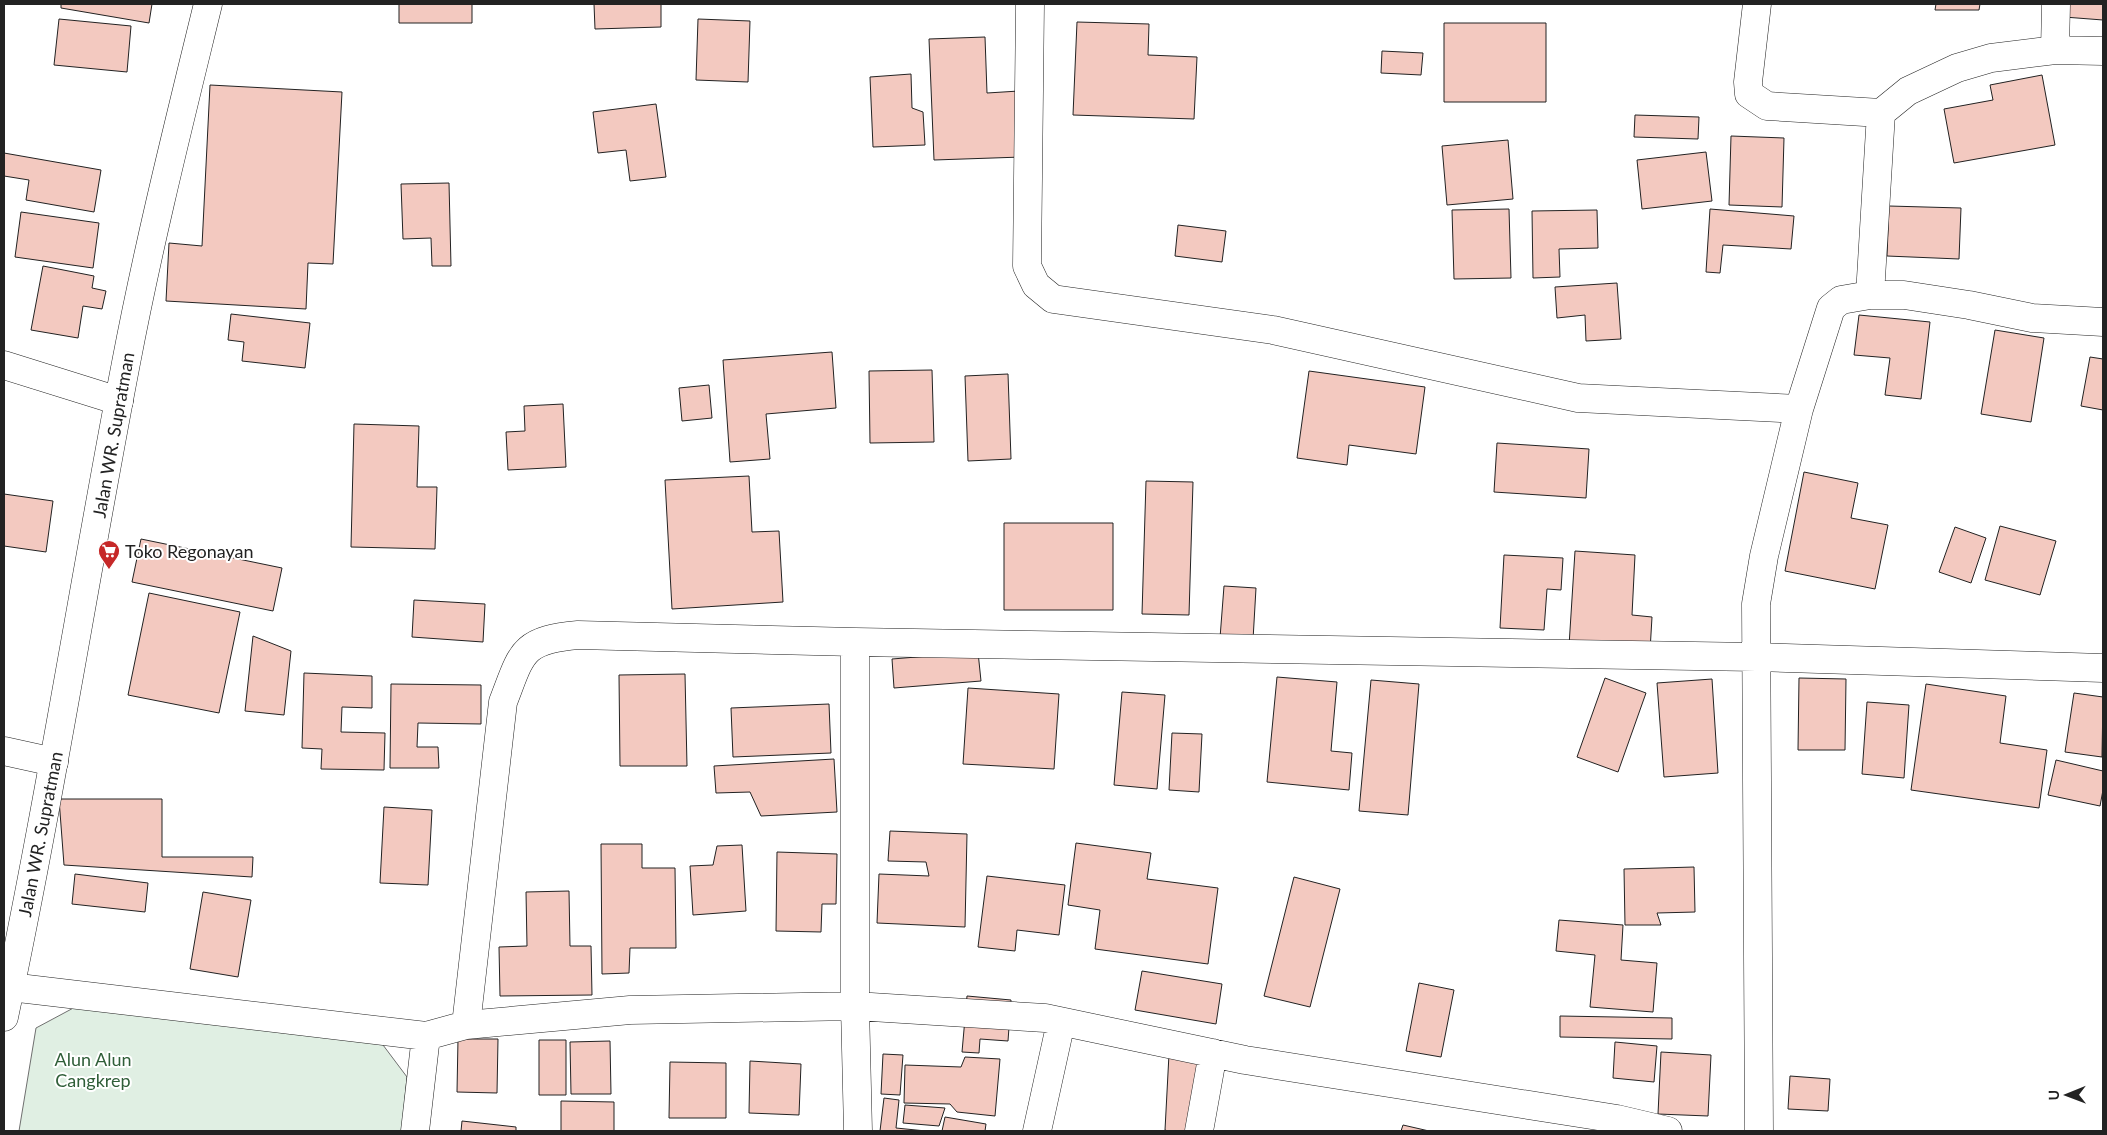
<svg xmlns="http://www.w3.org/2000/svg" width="2107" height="1135" viewBox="0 0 2107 1135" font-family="Lato,sans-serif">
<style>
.green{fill:#e0efe3;stroke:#6f6f6f}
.building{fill:#f3c9c0;stroke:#222}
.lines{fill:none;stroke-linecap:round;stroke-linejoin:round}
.street-casing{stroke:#222;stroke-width:29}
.primary-casing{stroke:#222;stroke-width:29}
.street{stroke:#fff;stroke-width:28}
.primary{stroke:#fff;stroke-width:28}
.labels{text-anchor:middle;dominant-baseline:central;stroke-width:4;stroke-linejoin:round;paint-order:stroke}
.street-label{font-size:18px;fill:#222;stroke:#fff}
.poi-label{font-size:18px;fill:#222;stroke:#fff;text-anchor:start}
.park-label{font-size:18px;fill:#2f5e38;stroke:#fff}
</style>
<rect width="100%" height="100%" fill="#fff"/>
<path class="green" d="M 79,1005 L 380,1041 L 407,1077 L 402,1131 L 19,1131 L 36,1028 Z"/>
<path class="building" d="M 61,4 L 152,4 L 149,23 L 61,8 Z
M 399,4 L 472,4 L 472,23 L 399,23 Z
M 594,4 L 661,4 L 661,27 L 595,29 Z
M 1936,4 L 1980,4 L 1979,10 L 1935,10 Z
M 2065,4 L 2103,4 L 2103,20 L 2064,17 Z
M 59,19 L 131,26 L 127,72 L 54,65 Z
M 698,19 L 750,21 L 748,82 L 696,80 Z
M 1077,22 L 1149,24 L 1148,55 L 1197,57 L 1194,119 L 1073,115 Z
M 1444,23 L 1546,23 L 1546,102 L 1444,102 Z
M 985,37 L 987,93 L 1019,91 L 1022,157 L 934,160 L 929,39 Z
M 1382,51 L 1423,53 L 1421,75 L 1381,73 Z
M 911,74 L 912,108 L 923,112 L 925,145 L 873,147 L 870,77 Z
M 2042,75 L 2055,145 L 1954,163 L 1944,109 L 1993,100 L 1990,85 Z
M 210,85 L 342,92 L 333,264 L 308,263 L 306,309 L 166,301 L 169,243 L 202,246 Z
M 656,104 L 666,177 L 630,181 L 626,150 L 598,153 L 593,112 Z
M 1635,115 L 1699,117 L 1698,139 L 1634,137 Z
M 1731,136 L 1784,138 L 1782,207 L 1729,205 Z
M 1508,140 L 1513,199 L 1447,205 L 1442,146 Z
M 1706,152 L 1712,201 L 1642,209 L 1637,160 Z
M 4,153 L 101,170 L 94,212 L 26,200 L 29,180 L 4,176 Z
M 449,183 L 451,266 L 432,266 L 431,238 L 403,239 L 401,184 Z
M 1889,206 L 1961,208 L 1959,259 L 1887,256 Z
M 1509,209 L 1511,278 L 1454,279 L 1452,210 Z
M 1710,209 L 1794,216 L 1791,249 L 1723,245 L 1720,273 L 1706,272 Z
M 1597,210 L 1598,248 L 1559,249 L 1560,277 L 1533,278 L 1532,211 Z
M 21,212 L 99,223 L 93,268 L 15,257 Z
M 1178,225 L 1226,231 L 1222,262 L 1175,256 Z
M 43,266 L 94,276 L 92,288 L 106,291 L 102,309 L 83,306 L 78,338 L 31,330 Z
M 1617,283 L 1621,339 L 1586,341 L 1585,315 L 1557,318 L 1555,287 Z
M 231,314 L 310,323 L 305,368 L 242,361 L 244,342 L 228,340 Z
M 1859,315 L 1930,322 L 1921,399 L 1885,395 L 1890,358 L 1854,355 Z
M 1995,330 L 2044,338 L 2031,422 L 1981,414 Z
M 832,352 L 836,408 L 766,414 L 770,459 L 730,462 L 723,360 Z
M 2090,357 L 2103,359 L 2103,410 L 2081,406 Z
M 932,370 L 934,442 L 870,443 L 869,371 Z
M 1309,371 L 1425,387 L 1416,454 L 1349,445 L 1347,465 L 1297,458 Z
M 1008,374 L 1011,459 L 968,461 L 965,376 Z
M 709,385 L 712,418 L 682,421 L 679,388 Z
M 563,404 L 566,467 L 508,470 L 506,432 L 525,431 L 524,406 Z
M 354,424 L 419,426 L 417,487 L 437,487 L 435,549 L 351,547 Z
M 1497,443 L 1589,449 L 1586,498 L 1494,492 Z
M 1804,472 L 1858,483 L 1851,518 L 1888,525 L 1875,589 L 1785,571 Z
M 749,476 L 752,532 L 779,531 L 783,602 L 672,609 L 665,480 Z
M 1146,481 L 1193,482 L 1189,615 L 1142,614 Z
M 4,494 L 53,501 L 46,552 L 4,546 Z
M 1004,523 L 1113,523 L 1113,610 L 1004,610 Z
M 2000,526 L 2056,541 L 2040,595 L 1985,580 Z
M 1955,527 L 1986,538 L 1971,583 L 1939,572 Z
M 141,539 L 282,568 L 273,611 L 132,582 Z
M 1575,551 L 1635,555 L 1632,615 L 1652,617 L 1650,651 L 1569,646 Z
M 1504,555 L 1563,558 L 1561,590 L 1547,589 L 1544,630 L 1500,628 Z
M 1224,586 L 1256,588 L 1253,640 L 1220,638 Z
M 149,593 L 240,612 L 219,713 L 128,695 Z
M 414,600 L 485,604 L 483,642 L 412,637 Z
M 253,636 L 291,651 L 284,715 L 245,711 Z
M 978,652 L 981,681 L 894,688 L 892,659 Z
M 304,673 L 372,676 L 372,708 L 342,707 L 341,732 L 385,733 L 384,770 L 321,769 L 322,749 L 302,748 Z
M 685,674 L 687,766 L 620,766 L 619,675 Z
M 1277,677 L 1337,682 L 1331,751 L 1352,753 L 1349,790 L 1267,782 Z
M 1605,678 L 1646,693 L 1618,772 L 1577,757 Z
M 1799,678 L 1846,679 L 1845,750 L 1798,750 Z
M 1712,679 L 1718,773 L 1664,777 L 1657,683 Z
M 1371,680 L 1419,684 L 1408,815 L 1359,811 Z
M 391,684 L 481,685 L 481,724 L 418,723 L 417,747 L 438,747 L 439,768 L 390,768 Z
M 1926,684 L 2006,696 L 2000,743 L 2047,750 L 2039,808 L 1911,790 Z
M 968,688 L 1059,694 L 1054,769 L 963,764 Z
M 1122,692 L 1165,695 L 1157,789 L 1114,785 Z
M 2074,693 L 2103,697 L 2102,757 L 2065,752 Z
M 1867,702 L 1909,705 L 1904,778 L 1862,774 Z
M 829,704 L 831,753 L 733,757 L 731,708 Z
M 1172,733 L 1202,734 L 1199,792 L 1169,790 Z
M 834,759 L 837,812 L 761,816 L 750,792 L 716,793 L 714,766 Z
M 2056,760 L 2103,771 L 2103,790 L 2100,806 L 2048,795 Z
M 59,799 L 162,799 L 162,857 L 253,857 L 252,877 L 64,865 Z
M 384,807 L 432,810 L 428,885 L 380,883 Z
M 890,831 L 967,834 L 965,927 L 877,923 L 879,874 L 929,876 L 926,862 L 888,861 Z
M 1076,843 L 1151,853 L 1147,879 L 1218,888 L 1208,964 L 1095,949 L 1100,910 L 1068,905 Z
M 601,844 L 642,844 L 642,868 L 675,868 L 676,948 L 630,948 L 629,973 L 602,974 Z
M 742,845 L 746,911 L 693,915 L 690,866 L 713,865 L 717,846 Z
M 777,852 L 837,854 L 836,904 L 822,904 L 821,932 L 776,931 Z
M 1694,867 L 1695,912 L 1657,913 L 1661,925 L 1625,925 L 1624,869 Z
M 75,874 L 148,883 L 145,912 L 72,904 Z
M 987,876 L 1065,885 L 1059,935 L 1017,930 L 1015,951 L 978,947 Z
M 1294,877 L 1340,889 L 1310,1007 L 1264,996 Z
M 569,891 L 570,946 L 591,946 L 592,995 L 500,996 L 499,947 L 527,946 L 526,892 Z
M 203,892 L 251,900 L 238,977 L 190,969 Z
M 1559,920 L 1623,925 L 1621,960 L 1657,963 L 1653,1012 L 1590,1007 L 1595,955 L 1556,951 Z
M 1142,971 L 1222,984 L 1216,1024 L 1135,1010 Z
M 1419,983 L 1454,990 L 1441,1057 L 1406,1051 Z
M 967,996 L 1011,1000 L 1008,1041 L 980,1039 L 979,1053 L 962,1052 Z
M 1560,1016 L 1672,1018 L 1672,1039 L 1560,1037 Z
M 458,1039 L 498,1039 L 497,1093 L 457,1092 Z
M 539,1040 L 566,1040 L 566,1095 L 539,1095 Z
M 610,1041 L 611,1094 L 571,1094 L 570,1042 Z
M 1615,1042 L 1657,1046 L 1654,1082 L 1613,1078 Z
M 1661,1052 L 1711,1055 L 1708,1116 L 1658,1114 Z
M 883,1054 L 903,1055 L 900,1095 L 881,1094 Z
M 1169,1054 L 1212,1056 L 1208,1131 L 1168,1131 L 1165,1130 Z
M 965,1057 L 1000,1059 L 995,1116 L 957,1112 L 950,1104 L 904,1103 L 905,1065 L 961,1067 Z
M 750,1061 L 801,1064 L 799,1115 L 749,1113 Z
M 670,1062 L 726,1063 L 726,1118 L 669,1118 Z
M 1790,1076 L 1830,1079 L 1828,1111 L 1788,1109 Z
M 884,1098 L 899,1100 L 896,1128 L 926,1131 L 880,1131 Z
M 561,1101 L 614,1102 L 614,1131 L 561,1131 Z
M 905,1105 L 945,1108 L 939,1126 L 903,1123 Z
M 945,1117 L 986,1124 L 985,1131 L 942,1131 Z
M 462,1121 L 516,1127 L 516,1131 L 461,1131 Z
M 1403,1125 L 1429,1131 L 1401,1131 Z"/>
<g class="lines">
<g class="street-casing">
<path id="street" d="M 1030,4 L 1027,266 L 1036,285 L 1053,299 L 1273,330 L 1578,398 L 1799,409
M 1757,4 L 1748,82 L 1749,94 L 1767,106 L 1881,113 L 1870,295 L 1841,300 L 1831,308 L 1799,409 L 1764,556 L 1756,604 L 1759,1131
M 2055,50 L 2056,4
M 1881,113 L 1908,91 L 1957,68 L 1991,58 L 2055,50 L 2103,51
M 1870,295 L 1904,295 L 1969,305 L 2032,318 L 2103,322
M 4,365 L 119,401
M 855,642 L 855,1006 L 858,1131
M 4,751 L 54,762
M 10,987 L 426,1036 L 466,1025 L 630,1010 L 855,1006 L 1045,1018 L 1245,1060 L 1617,1119 L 1668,1131
M 466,1025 L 503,702 C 522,653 521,640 578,635 L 855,642 L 1756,657 L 2103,668
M 415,1131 L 426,1036
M 1037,1131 L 1061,1022
M 1199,1131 L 1213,1053"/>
</g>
<g class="primary-casing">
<path id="primary" d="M 4,1017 C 50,800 84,581 126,363 C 149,242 179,123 208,4"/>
</g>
<use href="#street" class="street"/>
<use href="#primary" class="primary"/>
</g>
<defs>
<g id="supermarket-pin" transform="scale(1.125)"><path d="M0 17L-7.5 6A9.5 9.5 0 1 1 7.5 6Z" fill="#c62828" stroke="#fff"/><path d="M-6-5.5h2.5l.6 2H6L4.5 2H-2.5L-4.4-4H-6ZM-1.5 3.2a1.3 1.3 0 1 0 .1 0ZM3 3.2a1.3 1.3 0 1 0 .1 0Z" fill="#fff"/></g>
</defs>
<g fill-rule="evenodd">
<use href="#supermarket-pin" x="109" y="551"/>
</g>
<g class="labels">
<g class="street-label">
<text transform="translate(113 435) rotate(-80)">Jalan WR. Supratman</text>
<text transform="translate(40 834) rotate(-79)">Jalan WR. Supratman</text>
</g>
<g class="poi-label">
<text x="125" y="551">Toko Regonayan</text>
</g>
<g class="park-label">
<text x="93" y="1059">Alun Alun<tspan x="93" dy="21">Cangkrep</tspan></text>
</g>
</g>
<rect width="2107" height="1135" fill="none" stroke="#222222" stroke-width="10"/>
<g transform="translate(2067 1095) rotate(269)" stroke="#ffffff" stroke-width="4" paint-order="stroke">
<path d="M0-4L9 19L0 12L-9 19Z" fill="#222222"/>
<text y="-8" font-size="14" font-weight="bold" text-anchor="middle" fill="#222222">U</text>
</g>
</svg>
